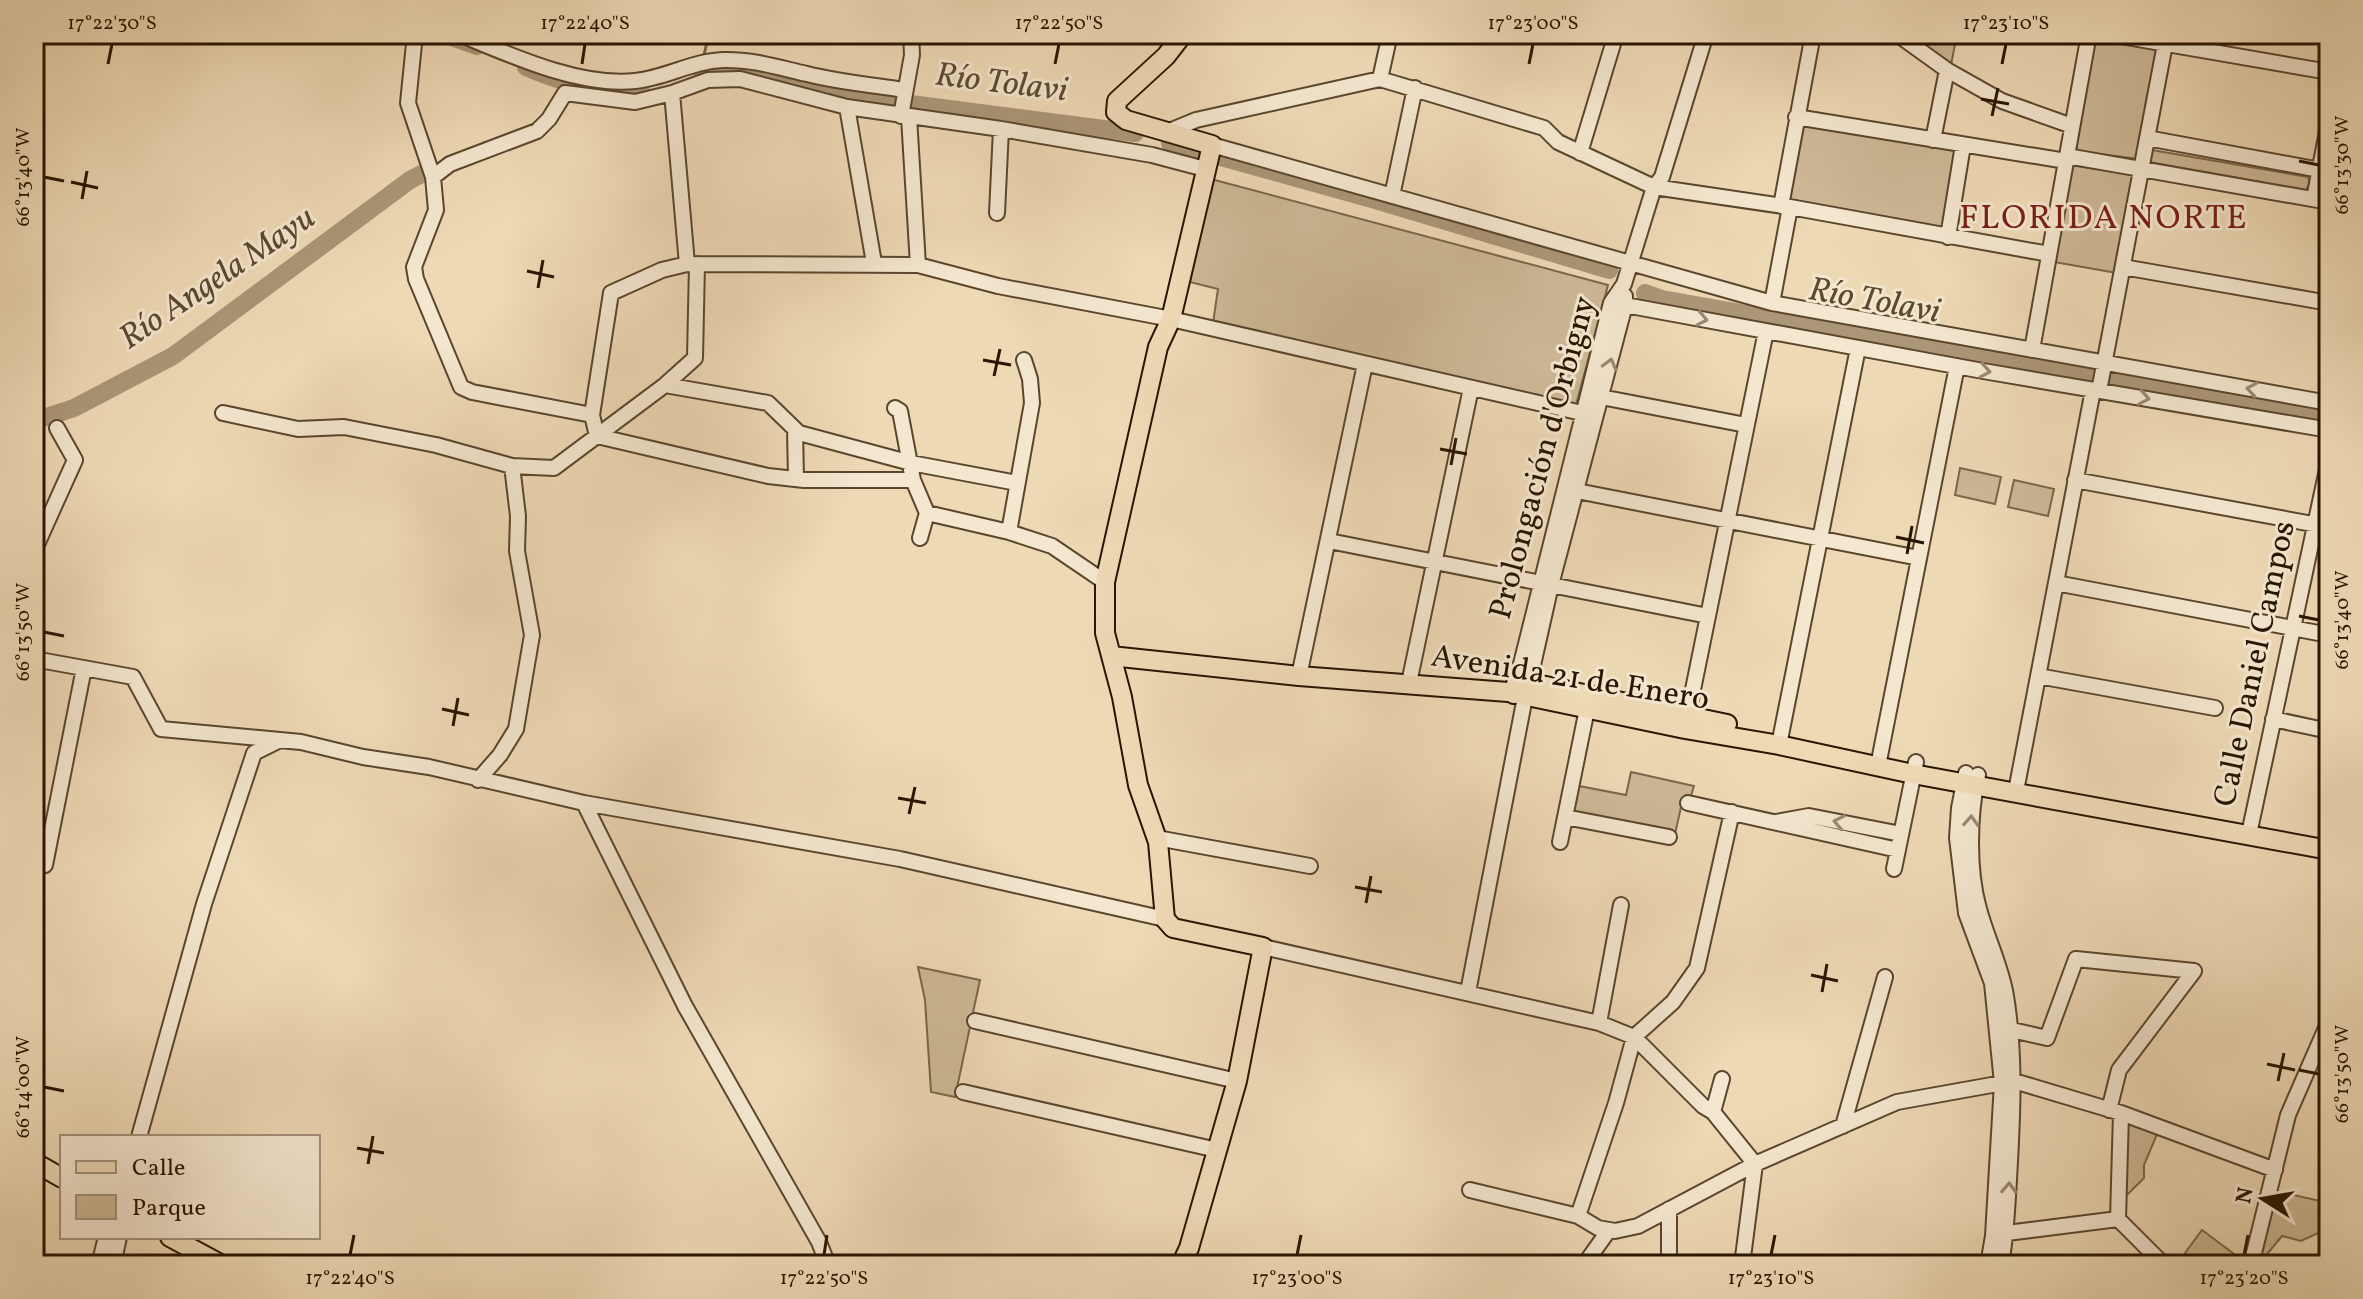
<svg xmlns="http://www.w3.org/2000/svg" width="2363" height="1299" viewBox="0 0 2363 1299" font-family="Vollkorn,serif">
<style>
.green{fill:#cdb896;stroke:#7b664b;stroke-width:2}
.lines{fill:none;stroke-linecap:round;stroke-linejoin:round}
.stream{stroke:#776247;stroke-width:3}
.river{stroke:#ab9677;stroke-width:18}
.minor-casing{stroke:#5a462d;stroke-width:18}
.major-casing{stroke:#291500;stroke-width:22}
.minor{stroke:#f4e6cf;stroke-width:14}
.major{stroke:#eed9b5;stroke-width:18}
.oneway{stroke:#998872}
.ticks{fill:none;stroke:#291500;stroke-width:3}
.labels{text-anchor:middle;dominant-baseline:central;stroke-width:6;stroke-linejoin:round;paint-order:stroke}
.street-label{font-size:32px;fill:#291500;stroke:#f4e6cf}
.water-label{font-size:34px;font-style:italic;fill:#5d4930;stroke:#f4e6cf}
.neighbourhood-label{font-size:34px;letter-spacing:2px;fill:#7a1f14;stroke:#f4e6cf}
.neatline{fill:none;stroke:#291500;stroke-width:3}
.ticks-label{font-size:20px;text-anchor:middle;fill:#291500}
</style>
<rect width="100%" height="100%" fill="#eed9b5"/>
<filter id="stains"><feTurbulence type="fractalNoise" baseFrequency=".0025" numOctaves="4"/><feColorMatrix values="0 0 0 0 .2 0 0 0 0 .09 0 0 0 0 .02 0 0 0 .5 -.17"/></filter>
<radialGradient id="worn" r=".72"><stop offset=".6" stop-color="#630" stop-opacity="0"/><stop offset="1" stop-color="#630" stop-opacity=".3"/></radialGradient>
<path class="green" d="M 1909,34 L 1957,34 L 1951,65 Z
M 2095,38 L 2160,49 L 2139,159 L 2076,151 Z
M 1802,122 L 1958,150 L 1943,230 L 1788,202 Z
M 2152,150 L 2308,177 L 2310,183 L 2306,190 L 2149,162 Z
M 2070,165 L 2135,175 L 2117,273 L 2054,262 Z
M 1211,179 L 1608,285 L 1576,405 L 1213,323 L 1218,289 L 1190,282 Z
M 1960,468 L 2001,477 L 1995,504 L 1955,495 Z
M 2014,480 L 2054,489 L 2048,516 L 2008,507 Z
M 1631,772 L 1694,786 L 1690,799 L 1683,798 L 1675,834 L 1573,812 L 1579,786 L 1626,795 Z
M 918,967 L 980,980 L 955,1097 L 931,1092 L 925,1000 Z
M 2135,1123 L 2158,1132 L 2144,1165 L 2144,1178 L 2124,1198 L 2127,1126 Z
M 2276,1191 L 2329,1203 L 2329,1228 L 2301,1241 L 2282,1236 L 2258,1265 Z
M 2202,1230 L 2242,1260 L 2238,1265 L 2200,1265 L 2185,1253 Z"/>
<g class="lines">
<path class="stream" d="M 703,59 L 709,34"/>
<path class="river" d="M 443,34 L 477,46
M 526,67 C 560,82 603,95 641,86
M 699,67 L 733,67 L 911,104 L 1135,133
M 1170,143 L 1372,199 L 1609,270
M 1645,293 L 1662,299 L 2092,375
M 2117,379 L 2329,417
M 34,421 L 74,408 L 173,356 L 410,180 L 427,171"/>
<g class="minor-casing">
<path id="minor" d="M 415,34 L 408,103 L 433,177 L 436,210 L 414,267 L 416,279 L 461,387 L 472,392 L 592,415
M 459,34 C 510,55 579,87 635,81 C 666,78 692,61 723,60 C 752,59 780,68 807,74 C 839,82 872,85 904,90
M 1897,34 L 1947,70 L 2002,101 L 2072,126
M 2109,34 L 2329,72
M 1380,79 L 1544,128 L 1558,142 L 1654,187 L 1790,207 L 2049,254
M 672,93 L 687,264
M 847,107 L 874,263
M 901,116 L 912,55 L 911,34
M 909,117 L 918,265
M 1796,117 L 2066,161
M 1167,132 L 1196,120 L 1380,79 L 1390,34
M 2147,138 L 2320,170
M 1933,140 L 1947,70
M 1212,145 L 1772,303 L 2329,403
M 1580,153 L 1616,34
M 2067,156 L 2329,202
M 433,177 L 450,164 L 537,131 L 549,119 L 565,93 L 635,102 L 672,93 L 708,80 L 740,79 L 847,107 L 1001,129 L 1152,155 L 1205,169
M 1392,196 L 1415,88
M 2314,199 L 2329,121
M 1781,206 L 1813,34
M 997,213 L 1001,129
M 1948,237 L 1963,145
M 2123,267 L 2329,303
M 1772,303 L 1790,207
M 1625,305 L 1983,371 L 2329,430
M 2032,350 L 2089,34
M 665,385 L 768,403 L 799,433 L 911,463 L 1017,483
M 2099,391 L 2165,44
M 1601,397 L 1746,425
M 895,408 L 900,411 L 913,480 L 927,513 L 920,538
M 223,413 L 298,429 L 344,427 L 436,445 L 512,466 L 554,468 L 665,385 L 695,358 L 697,264
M 795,429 L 796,479
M 597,436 L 592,415 L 611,293 L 662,270 L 687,264 L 918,265 L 998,286 L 1171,319 L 1595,416
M 597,436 L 768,476 L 804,480 L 913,480
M 2075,480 L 2329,527
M 1577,491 L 1919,558
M 927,513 L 1009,532 L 1052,546 L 1105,582
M 1009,532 L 1032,403 L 1030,379 L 1024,360
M 1329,541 L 1708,616
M 34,551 L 75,460 L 57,428
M 2056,583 L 2329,635
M 34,659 L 133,677 L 161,729 L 301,742 L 363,757 L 429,767 L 584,803 L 685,1006 L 819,1242 L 828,1265
M 1299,676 L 1365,364
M 2038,676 L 2215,708
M 1517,680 L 1611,303 L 1624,284 L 1654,187 L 1662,177 L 1706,34
M 1409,683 L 1471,388
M 1529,683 L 1551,585 L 1625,305 L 1625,296
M 2273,719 L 2329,731
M 1686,724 L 1766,331
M 1779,745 L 1858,348
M 1878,766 L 1957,366
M 1966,773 L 1959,808 L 1957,838 L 1966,913 L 1992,983 L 2002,1083 L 1993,1236 L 1988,1265
M 1978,775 C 1969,815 1968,870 1979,909 C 1987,939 2001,965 2006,996 C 2015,1052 2013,1106 2010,1161 C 2008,1196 2007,1231 2001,1265
M 478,780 L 500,755 L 516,729 L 532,635 L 517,551 L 518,516 L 512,466
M 2016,791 L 2093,390
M 584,803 L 900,859 L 1165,919
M 1688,803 L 1898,850
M 1565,817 L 1669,837
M 1776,822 L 1809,816 L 1901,834
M 2249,834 L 2329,460
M 1157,838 L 1310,866
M 1560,842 L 1587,709
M 45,865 L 84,668
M 1894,869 L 1916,762
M 1263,947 L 1599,1023 L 1634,1037 L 1703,1106 L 1713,1112 L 1755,1164 L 1742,1265
M 1468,992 L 1525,697
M 975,1021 L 1237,1081
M 1599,1023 L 1621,905
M 2003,1028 L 2047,1038 L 2076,959 L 2194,971
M 963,1092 L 1217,1150
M 2109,1110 L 2119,1070 L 2194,971
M 1713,1112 L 1722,1079
M 1843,1126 L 1885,977
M 139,1137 L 204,904 L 254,753 L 280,740
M 1470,1190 L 1578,1216 L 1598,1228 L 1615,1231 L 1638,1226 L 1755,1164 L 1897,1102 L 2014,1081 L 2121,1113 L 2275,1170
M 1578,1216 L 1616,1103 L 1634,1037 L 1673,1002 L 1697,968 L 1732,812
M 2118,1219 L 2121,1113
M 1997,1231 L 2007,1233 L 2118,1219 L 2164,1265
M 1669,1255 L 1669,1209
M 99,1265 L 106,1237
M 113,1265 L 119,1237
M 1584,1265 L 1609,1230
M 1748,1265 L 1836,1265
M 2251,1265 L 2288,1115 L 2329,1021"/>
</g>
<g class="major-casing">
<path id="major" d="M 1111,656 L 1299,676 L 1508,692 L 1685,729 L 1779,745 L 1913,774 L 2329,850
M 1514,694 L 1517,680 L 1727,724
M 34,1162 L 62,1178
M 170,1237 L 222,1265
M 1181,1265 L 1189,1248 L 1237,1081 L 1263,947 L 1173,928 L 1165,919 L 1158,842 L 1138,785 L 1122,697 L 1105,633 L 1105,582 L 1158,347 L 1171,319 L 1212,145 L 1126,120 L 1116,112 L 1117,101 L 1166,56 L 1183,34"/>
</g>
<use href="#minor" class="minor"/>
<use href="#major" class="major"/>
</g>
<defs><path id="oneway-chevron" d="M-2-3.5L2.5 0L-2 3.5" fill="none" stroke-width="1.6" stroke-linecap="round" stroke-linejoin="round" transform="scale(2)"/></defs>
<g class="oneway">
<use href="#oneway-chevron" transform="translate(1702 319) rotate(11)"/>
<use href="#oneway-chevron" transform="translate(1610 364) rotate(-75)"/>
<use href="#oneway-chevron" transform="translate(1985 371) rotate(10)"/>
<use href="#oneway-chevron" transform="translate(2252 389) rotate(-170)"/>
<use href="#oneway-chevron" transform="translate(2144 398) rotate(10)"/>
<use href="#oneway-chevron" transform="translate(1971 821) rotate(-87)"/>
<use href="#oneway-chevron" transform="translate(1839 822) rotate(-169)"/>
<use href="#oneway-chevron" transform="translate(2009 1188) rotate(-87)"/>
</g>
<path class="ticks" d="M 108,64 L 112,44M 582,64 L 585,44M 1055,64 L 1059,44M 1529,64 L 1533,44M 2002,64 L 2006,44M 1981,99 L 2009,104M 1992,116 L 1998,88M 2299,161 L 2319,165M 44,177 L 64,181M 71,182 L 98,188M 82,199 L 87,171M 527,271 L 554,277M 538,288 L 543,260M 983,360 L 1011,365M 994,376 L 1000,349M 1440,449 L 1467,454M 1451,465 L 1456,438M 1896,537 L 1924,543M 1907,554 L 1912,526M 2299,616 L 2319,620M 44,632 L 64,636M 442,709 L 469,715M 453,726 L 458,698M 898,798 L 926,803M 909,814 L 915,787M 1355,887 L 1382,892M 1366,903 L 1371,876M 1811,975 L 1838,981M 1822,992 L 1827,964M 2267,1064 L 2295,1070M 2299,1070 L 2319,1074M 2278,1081 L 2284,1053M 44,1087 L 64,1091M 357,1148 L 384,1153M 368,1164 L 373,1136M 350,1255 L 354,1235M 824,1255 L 827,1235M 1297,1255 L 1301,1235M 1771,1255 L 1775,1235M 2244,1255 L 2248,1235"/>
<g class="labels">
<g class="street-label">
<text transform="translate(1544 458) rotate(-75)">Prolongación d'Orbigny</text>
<text transform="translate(2256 664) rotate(-78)">Calle Daniel Campos</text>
<text transform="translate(1570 679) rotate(9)">Avenida 21 de Enero</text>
</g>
<g class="water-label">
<text transform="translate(1001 84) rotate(7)">Río Tolavi</text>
<text transform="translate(218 279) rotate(-34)">Río Angela Mayu</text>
<text transform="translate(1874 302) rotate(10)">Río Tolavi</text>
</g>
<g class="neighbourhood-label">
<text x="2104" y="219">FLORIDA NORTE</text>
</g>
</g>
<rect width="2363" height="1299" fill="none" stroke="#eed9b5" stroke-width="88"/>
<rect x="60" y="1135" width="260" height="104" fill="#f4e6cf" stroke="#a3927c" stroke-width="2"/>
<rect x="76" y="1161" width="40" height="12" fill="#eed9b5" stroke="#a3927c" stroke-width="2"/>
<text x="132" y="1175" font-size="24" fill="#291500">Calle</text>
<rect x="76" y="1195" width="40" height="24" fill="#cdb896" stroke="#a3927c" stroke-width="2"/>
<text x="132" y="1215" font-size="24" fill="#291500">Parque</text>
<g transform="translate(2263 1199) rotate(281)" stroke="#f4e6cf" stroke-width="6" paint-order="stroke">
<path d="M0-6L14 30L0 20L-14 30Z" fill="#291500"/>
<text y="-12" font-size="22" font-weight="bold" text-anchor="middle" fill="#291500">N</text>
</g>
<rect x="44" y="44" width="2275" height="1211" class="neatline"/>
<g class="ticks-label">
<text x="112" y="29">17°22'30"S</text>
<text x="585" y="29">17°22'40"S</text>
<text x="1059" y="29">17°22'50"S</text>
<text x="1533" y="29">17°23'00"S</text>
<text x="2006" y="29">17°23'10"S</text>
<text transform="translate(2341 165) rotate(-90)" y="7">66°13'30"W</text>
<text transform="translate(22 177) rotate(-90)" y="7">66°13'40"W</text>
<text transform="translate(2341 620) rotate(-90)" y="7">66°13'40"W</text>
<text transform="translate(22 632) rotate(-90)" y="7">66°13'50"W</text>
<text transform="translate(2341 1074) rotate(-90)" y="7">66°13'50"W</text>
<text transform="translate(22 1087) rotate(-90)" y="7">66°14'00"W</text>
<text x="350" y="1284">17°22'40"S</text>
<text x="824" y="1284">17°22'50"S</text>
<text x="1297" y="1284">17°23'00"S</text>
<text x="1771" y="1284">17°23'10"S</text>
<text x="2244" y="1284">17°23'20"S</text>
</g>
<rect width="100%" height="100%" filter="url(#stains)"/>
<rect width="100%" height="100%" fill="url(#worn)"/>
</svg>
